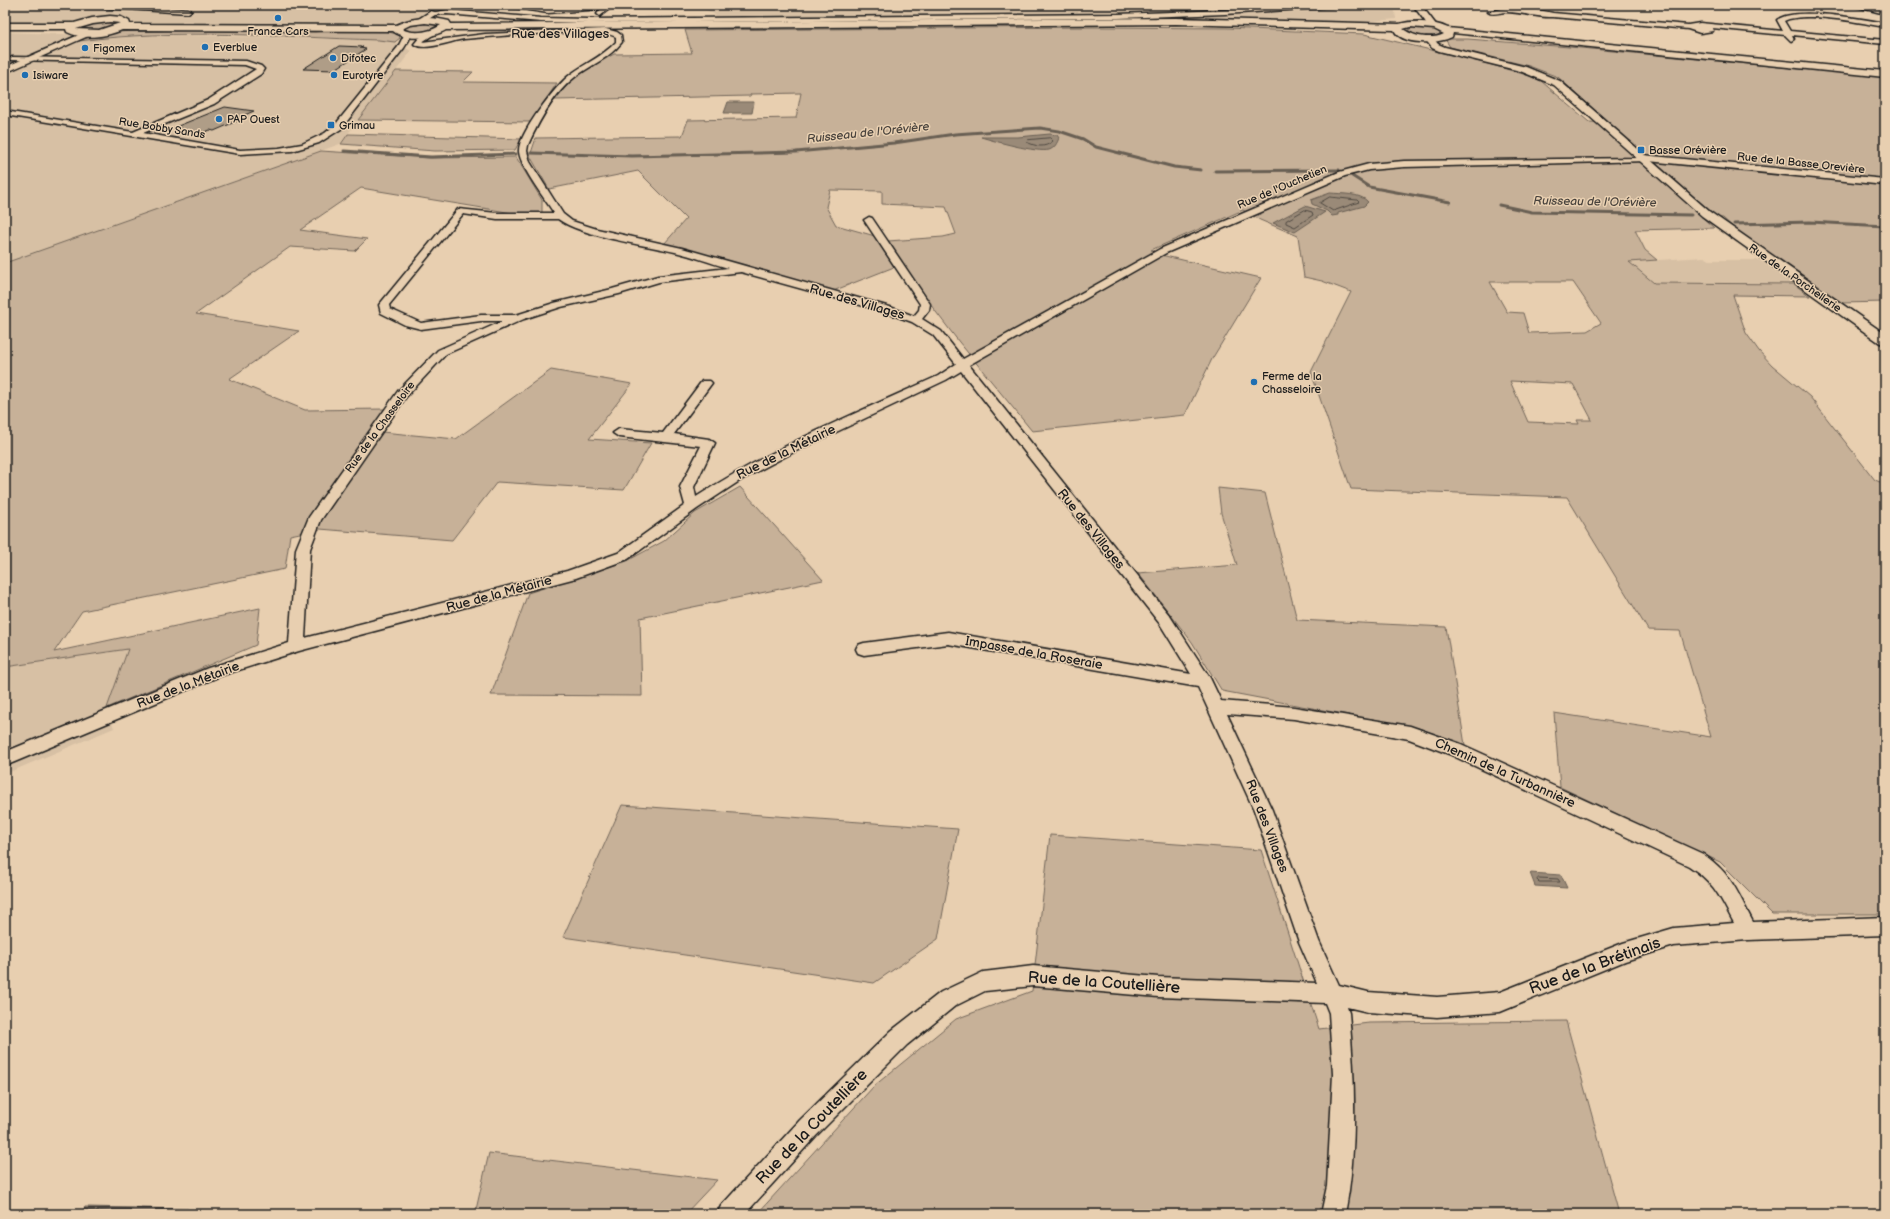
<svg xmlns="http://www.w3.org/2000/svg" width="1890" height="1219" viewBox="0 0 1890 1219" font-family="'Balsamiq Sans',sans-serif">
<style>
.built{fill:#d7c0a4}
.green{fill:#c7b198;stroke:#72665a;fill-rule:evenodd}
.water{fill:#9a8a78;stroke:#685e53}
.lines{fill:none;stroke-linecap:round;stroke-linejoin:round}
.shore-far1{stroke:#4e4841;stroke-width:1}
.shore{stroke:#4e4841;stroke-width:1.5}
.stream{stroke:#685e53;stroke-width:3}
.building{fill:#af9d87;stroke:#1c1c1c}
.minor-casing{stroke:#1c1c1c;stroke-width:3}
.tertiary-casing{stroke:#1c1c1c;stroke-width:3}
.secondary-casing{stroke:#1c1c1c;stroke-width:3}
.minor{fill:#e8cfb0;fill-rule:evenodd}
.tertiary{fill:#e8cfb0;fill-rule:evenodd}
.secondary{fill:#e8cfb0;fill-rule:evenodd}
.poi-dot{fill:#1f6fb2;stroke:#e8cfb0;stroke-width:1.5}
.labels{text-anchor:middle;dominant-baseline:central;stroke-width:3;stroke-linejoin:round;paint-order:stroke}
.far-poi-label{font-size:11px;fill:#1c1c1c;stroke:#e8cfb0;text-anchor:start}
.far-street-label{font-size:11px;fill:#1c1c1c;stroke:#e8cfb0}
.far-water-label{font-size:12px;font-style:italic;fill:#48423c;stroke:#e8cfb0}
.street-label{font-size:13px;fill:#1c1c1c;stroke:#e8cfb0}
.near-street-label{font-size:16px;fill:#1c1c1c;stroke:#e8cfb0}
</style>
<rect width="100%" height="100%" fill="#e8cfb0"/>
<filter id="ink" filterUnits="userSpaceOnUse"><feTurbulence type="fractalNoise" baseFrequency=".025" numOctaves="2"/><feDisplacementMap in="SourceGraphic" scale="8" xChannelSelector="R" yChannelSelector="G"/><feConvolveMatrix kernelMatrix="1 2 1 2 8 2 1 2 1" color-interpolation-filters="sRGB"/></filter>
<g filter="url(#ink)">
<path class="built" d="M 5,5 L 443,5 L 444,10 L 414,19 L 387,23 L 206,25 L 136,23 L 127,19 L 119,18 L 37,23 L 5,22 Z
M 697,5 L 1394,5 L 1396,19 L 1364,22 L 714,18 L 715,15 L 712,13 Z
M 5,32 L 91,35 L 81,40 L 118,36 L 176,35 L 378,40 L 395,42 L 411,51 L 340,144 L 5,263 Z
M 1704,257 L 1710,260 L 1759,260 L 1794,284 L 1654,283 L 1628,262 Z
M 128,649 L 107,708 L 114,728 L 5,774 L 5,667 Z"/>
<path class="green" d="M 95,22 L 117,22 L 118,23 L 100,30 L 77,29 Z
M 427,23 L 434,24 L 436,26 C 428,32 414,33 405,29 L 406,27 Z
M 1092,27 L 1227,28 L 1364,34 L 1489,64 L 1530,76 L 1541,81 L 1589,122 L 1609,123 L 1558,77 L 1529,66 L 1450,47 L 1445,39 L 1468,39 L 1581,48 L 1885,77 L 1885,302 L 1841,303 L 1736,230 L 1723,218 L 1702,217 L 1714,228 L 1635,230 L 1645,250 L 1657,260 L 1629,262 L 1654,283 L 1794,284 L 1810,296 L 1733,295 L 1746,333 L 1759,351 L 1772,365 L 1810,397 L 1875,480 L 1885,484 L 1885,914 L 1772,914 L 1720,862 L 1560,787 L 1554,713 L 1711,737 L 1680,631 L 1648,630 L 1567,497 L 1351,489 L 1311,372 L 1351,292 L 1322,281 L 1304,277 L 1298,236 L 1260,220 L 1243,210 L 1151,250 L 1165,256 L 1261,278 L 1212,359 L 1185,415 L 1032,431 L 959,342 L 933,308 L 888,241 L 943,237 L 956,234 L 946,207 L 882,204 L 882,191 L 830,190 L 826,207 L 836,225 L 875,236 L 894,267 L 833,291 L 664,244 L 686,219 L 638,171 L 549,189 L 530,156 L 536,138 L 682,136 L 688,120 L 796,118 L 801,93 L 751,94 L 750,96 L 555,100 L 575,76 L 614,54 L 692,53 L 685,30 ZM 1490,282 L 1573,282 L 1601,323 L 1587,331 L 1529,333 L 1523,313 L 1507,312 ZM 1510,381 L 1573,384 L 1592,420 L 1577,420 L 1579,424 L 1528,422 Z
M 1415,27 L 1435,29 L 1440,34 C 1431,38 1415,37 1408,30 Z
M 179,30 L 315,32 C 342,29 374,26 399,35 L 400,38 L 395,42 L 378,40 C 279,37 178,28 79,41 C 107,28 148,32 179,30 Z
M 396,71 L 473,72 L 463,82 L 557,83 L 531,122 L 358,120 Z
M 348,134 L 521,139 L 515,150 L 435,151 L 341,144 Z
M 321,151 L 429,158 L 516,157 L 542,200 L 542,215 L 519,214 L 361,188 L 300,230 L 367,239 L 355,251 L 290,247 L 196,314 L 299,331 L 229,379 L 305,410 L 386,409 L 371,431 L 456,439 L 551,370 L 632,384 L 589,439 L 651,443 L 624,490 L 497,482 L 452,540 L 320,529 L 290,535 L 285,569 L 82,611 L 54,652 L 260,608 L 256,645 L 107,708 L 128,649 L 5,667 L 5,263 Z
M 740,487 L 823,580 L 640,618 L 642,696 L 491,695 L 528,593 L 627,561 L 664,541 L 695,513 Z
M 1218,488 L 1265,493 L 1297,620 L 1446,627 L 1465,745 L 1418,728 L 1222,691 L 1192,642 L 1138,573 L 1237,565 L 1221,513 Z
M 622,805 L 958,829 L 938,939 L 874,983 L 563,937 Z
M 1050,835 L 1261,850 L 1319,1029 L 1369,1023 L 1566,1021 L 1619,1214 L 757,1214 L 874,1086 L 956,1019 L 1032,991 Z
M 489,1153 L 717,1180 L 685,1214 L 475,1214 Z"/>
<path class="water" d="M 728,102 L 754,102 L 752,113 L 724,113 Z
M 1050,134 L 1057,135 L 1059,138 C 1057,143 1055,148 1049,150 C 1037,153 994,141 981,137 L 1018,137 Z
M 1330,193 C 1341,194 1361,193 1368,202 L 1364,206 L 1338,213 L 1338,215 L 1332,216 L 1327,211 L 1312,204 L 1311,200 Z
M 1305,206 L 1325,212 L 1295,232 L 1273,223 Z
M 1530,873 L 1561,875 L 1567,888 L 1535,886 Z
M 85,1207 L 188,1209 L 186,1214 L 81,1214 Z"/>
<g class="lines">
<path class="shore-far1" d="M 1050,138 L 1053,141 C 1044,149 1036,146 1026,142 L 1028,140 Z
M 1330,197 L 1357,200 L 1359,202 L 1333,211 L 1320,203 Z
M 1305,210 L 1312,212 L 1313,215 L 1295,227 L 1286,223 L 1286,221 Z
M 1539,878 L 1558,879 L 1560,882 L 1539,882 L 1537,880 Z"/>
<path class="shore" d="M 85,1214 L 88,1211 L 182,1214"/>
<path class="stream" d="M 344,151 L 431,157 L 516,154
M 531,153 L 632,156 L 796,152 L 894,143 L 955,134 L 1040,128 L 1059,131 L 1083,139 L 1096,147 L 1174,167 L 1201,170
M 1215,171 L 1339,170
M 1352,176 L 1369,187 L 1450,202
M 1499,205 L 1532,212 L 1691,215
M 1734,224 L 1810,222 L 1885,226"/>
</g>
<path class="building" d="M 339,46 L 363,47 L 360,48 L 366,49 L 334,70 L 303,69 Z
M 225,107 L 254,111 L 240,117 L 244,118 L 214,131 L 210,130 L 203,133 L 173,128 Z"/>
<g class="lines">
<g class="minor-casing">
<path id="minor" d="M 91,5 L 188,9 L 191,11 L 188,13 L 94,7 Z
M 497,5 L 515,5 L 548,9 L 631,5 L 609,9 L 600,16 L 597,14 L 601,9 L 548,13 Z
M 1309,5 L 1335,5 L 1332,7 L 1225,14 L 1118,18 L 589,23 L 541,22 L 447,14 L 434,15 L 431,13 L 447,10 L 541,18 L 589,19 L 1118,14 L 1225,10 Z
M 1850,5 L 1861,5 L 1885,10 L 1885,14 Z
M 1506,8 C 1522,10 1538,9 1553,13 L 1688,25 L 1700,23 L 1783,31 L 1777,20 C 1794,6 1863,19 1885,23 L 1885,27 C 1860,23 1806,11 1784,21 L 1790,31 L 1885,40 L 1885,44 L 1792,35 L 1794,39 L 1791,41 L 1785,35 L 1712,28 L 1713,31 L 1700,33 L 1688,29 L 1553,17 C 1537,18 1522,12 1506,12 C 1500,12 1493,16 1488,12 Z
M 606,29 L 617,32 L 621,35 L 622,42 C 610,58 591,65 575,77 C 554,93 539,121 528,145 L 527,151 L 530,162 L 563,214 L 572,221 L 597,229 L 682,248 L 890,307 L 914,316 L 919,310 L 920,304 L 864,220 L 869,217 L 872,218 L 930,304 L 929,310 L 922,319 L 941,331 L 963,359 L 1160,249 L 1339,172 L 1369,164 L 1404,161 L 1639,158 L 1643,155 L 1885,179 L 1885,185 L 1648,161 L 1404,167 L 1369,170 L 1345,176 L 1166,253 L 969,365 L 1170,616 L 1210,678 L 1221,701 L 1294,707 L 1410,726 L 1461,744 L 1703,854 C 1732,874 1737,892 1753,922 L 1885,917 L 1885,935 L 1748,940 L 1674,946 L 1625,961 L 1500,1012 L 1437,1017 L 1368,1012 L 1347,1007 L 1349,1013 C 1355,1079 1358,1149 1345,1214 L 1321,1214 L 1327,1186 L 1333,1074 L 1329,1013 L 1325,1003 L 1158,997 L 1033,986 L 985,991 L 955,1006 L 907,1045 L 816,1136 L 745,1214 L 717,1214 L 721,1206 L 800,1120 L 891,1031 L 941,992 L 983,972 L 1033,966 L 1158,977 L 1317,983 L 1299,942 L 1254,810 L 1198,687 L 948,644 L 864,655 L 858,653 L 856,649 L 858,645 L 864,643 L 948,632 L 1191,674 L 1160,624 L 961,371 L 946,380 L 794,452 L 741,480 L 697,509 L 628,559 L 576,578 L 299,651 L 220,676 L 5,766 L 5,752 L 208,668 L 289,643 L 296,549 L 309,517 L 398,391 L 438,350 L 503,321 L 481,321 L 421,329 L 405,325 L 381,313 L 379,305 L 458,209 L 497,213 L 554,213 C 545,199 521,168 519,152 C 517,135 557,84 571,74 C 586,63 603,56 616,42 L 616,37 C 603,27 486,37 464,39 C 451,41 424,52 414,44 L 419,38 L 434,30 L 437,32 L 436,33 L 422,42 L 485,34 ZM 463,214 L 497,219 L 558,219 C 580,236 645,245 675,252 C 693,256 710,263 728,268 L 658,276 L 612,289 L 554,303 L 516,315 L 481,315 L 421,323 L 390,309 L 389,305 ZM 741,272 L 882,311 L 912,322 L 933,335 L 956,364 L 938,376 C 856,413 772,448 696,497 L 694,487 L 715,443 L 709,439 L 674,434 L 712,383 L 710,381 L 702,381 L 663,433 L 619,429 L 613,433 L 619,437 L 701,446 L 680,487 L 685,505 L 618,553 L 567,571 L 305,638 L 310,549 L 321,520 L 406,397 L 446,354 L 524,319 L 561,307 L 619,294 L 659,282 ZM 1227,714 L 1294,719 L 1409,739 L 1449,754 L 1689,866 C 1715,883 1720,897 1734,923 L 1674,928 L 1623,943 L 1500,992 L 1437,997 L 1368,992 L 1339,985 L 1319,941 L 1272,810 Z
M 405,33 L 410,34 L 409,40 L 404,48 L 341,129 L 319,143 L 292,151 L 240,154 L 5,115 L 5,111 L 133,132 L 208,100 L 256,69 L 245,65 L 10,60 L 9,59 L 12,57 L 246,61 L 261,66 L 264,69 L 261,74 L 214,104 L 143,133 L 240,150 L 279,148 L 302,144 L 325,133 L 335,125 L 398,47 Z"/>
</g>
<g class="tertiary-casing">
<path id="tertiary" d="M 1413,5 L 1421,5 L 1437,26 L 1436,28 L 1430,28 Z
M 431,11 L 438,13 L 424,22 L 417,20 Z
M 88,31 L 95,33 L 5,73 L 5,67 Z
M 1426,37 L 1432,37 L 1438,44 L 1445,47 L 1526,67 L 1560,81 L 1710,212 L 1885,334 L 1885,344 L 1880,343 L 1702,216 L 1554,85 L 1520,71 L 1439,51 L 1432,48 L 1425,39 Z"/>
</g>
<g class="secondary-casing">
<path id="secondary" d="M 110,16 L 121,17 L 129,21 L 130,24 L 396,25 C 413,17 430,16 449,21 L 451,24 L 1176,18 L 1399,24 C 1415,20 1432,21 1448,28 L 1885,71 L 1885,77 L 1453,33 L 1452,37 C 1438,44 1402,46 1394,30 L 1176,24 L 446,30 C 432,38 407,42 393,31 L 122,30 C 105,37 83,40 67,32 L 66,29 L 5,29 L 5,23 L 74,23 L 92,18 ZM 110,22 L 120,23 L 99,30 L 76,29 L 93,24 ZM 425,23 L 441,25 C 431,32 414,35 402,29 L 410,25 ZM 1410,27 L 1434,29 L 1444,34 C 1432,40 1414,37 1403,29 Z"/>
</g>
<use href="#minor" class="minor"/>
<use href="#tertiary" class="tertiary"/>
<use href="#secondary" class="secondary"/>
</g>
</g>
<g class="poi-dot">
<circle cx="278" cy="18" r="4"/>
<circle cx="205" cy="47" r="4"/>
<circle cx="85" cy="48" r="4"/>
<circle cx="333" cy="58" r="4"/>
<circle cx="25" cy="75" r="4"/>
<circle cx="334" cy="75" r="4"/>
<circle cx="219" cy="119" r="4"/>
<rect x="327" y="121" width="8" height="8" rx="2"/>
<rect x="1637" y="146" width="8" height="8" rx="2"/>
<circle cx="1254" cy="382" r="4"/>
</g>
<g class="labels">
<g class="far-poi-label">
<text x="278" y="31" text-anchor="middle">France Cars</text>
<text x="213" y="47">Everblue</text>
<text x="93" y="48">Figomex</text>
<text x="341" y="58">Difotec</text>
<text x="33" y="75">Isiware</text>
<text x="342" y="75">Eurotyre</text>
<text x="227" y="119">PAP Ouest</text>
<text x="339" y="125">Grimau</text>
<text x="1649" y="150">Basse Orévière</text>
<text x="1262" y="376">Ferme de la<tspan x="1262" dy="13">Chasseloire</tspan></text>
</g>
<g class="far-street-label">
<text transform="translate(162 128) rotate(9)">Rue Bobby Sands</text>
<text transform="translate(1801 163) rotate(6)">Rue de la Basse Orevière</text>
<text transform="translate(1282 187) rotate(-23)">Rue de l'Ouchetien</text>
<text transform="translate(1795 278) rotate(35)">Rue de la Porchellerie</text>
<text transform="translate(380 427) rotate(-54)">Rue de la Chasseloire</text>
</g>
<g class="far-water-label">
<text transform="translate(868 133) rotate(-6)">Ruisseau de l'Orévière</text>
<text transform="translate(1595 202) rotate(1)">Ruisseau de l'Orévière</text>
</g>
<g class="street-label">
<text x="560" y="34">Rue des Villages</text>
<text transform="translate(857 302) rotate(16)">Rue des Villages</text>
<text transform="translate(786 452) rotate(-26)">Rue de la Métairie</text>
<text transform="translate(1091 529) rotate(51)">Rue des Villages</text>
<text transform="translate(499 594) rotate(-15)">Rue de la Métairie</text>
<text transform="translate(1034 653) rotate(10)">Impasse de la Roseraie</text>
<text transform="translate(188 685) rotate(-21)">Rue de la Métairie</text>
<text transform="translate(1505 773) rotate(24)">Chemin de la Turbannière</text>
<text transform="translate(1267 826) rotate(69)">Rue des Villages</text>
</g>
<g class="near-street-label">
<text transform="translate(1595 966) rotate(-20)">Rue de la Brétinais</text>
<text transform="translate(1104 983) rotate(4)">Rue de la Coutellière</text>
<text transform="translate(812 1127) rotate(-46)">Rue de la Coutellière</text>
</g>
</g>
<rect width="1890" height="1219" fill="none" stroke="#e8cfb0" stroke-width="20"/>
<rect x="10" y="10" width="1870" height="1199" fill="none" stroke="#1c1c1c" stroke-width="1.5" filter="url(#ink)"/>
</svg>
